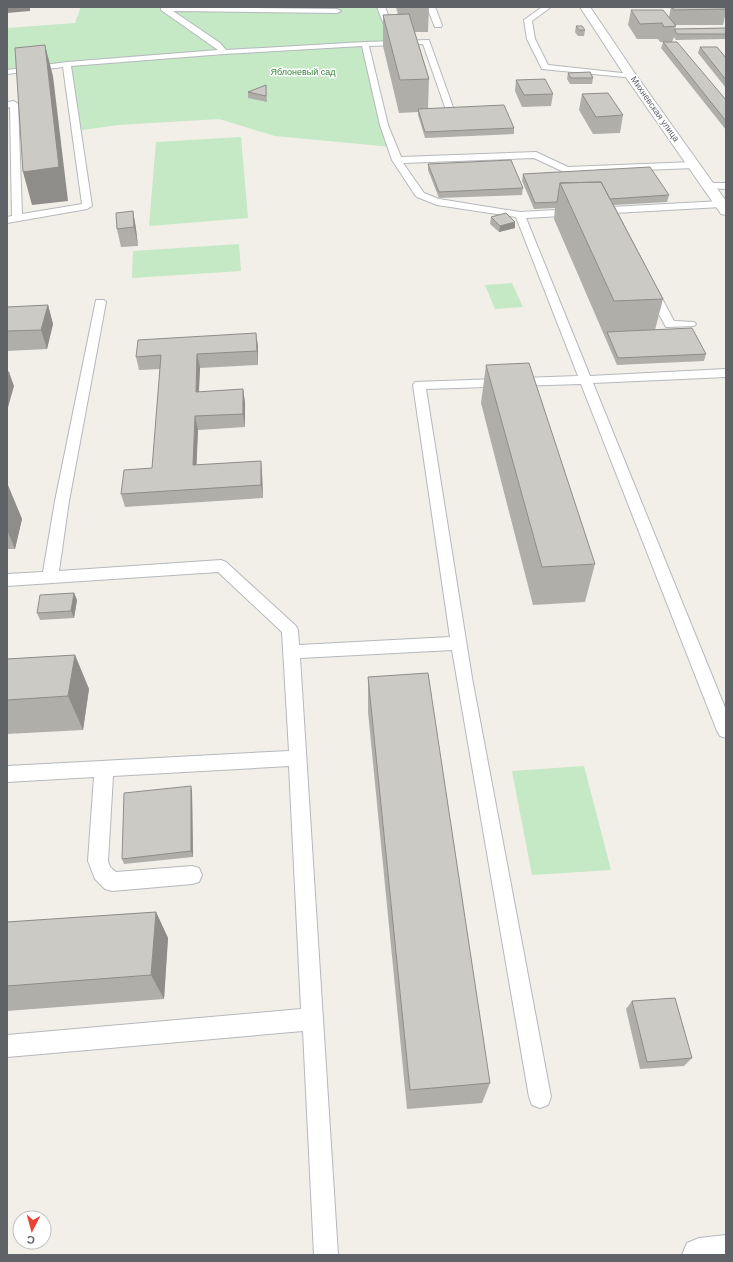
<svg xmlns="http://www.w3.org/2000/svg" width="733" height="1262" viewBox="0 0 733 1262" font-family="Helvetica,sans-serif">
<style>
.green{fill:#c5e8c5}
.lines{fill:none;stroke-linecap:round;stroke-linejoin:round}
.lane-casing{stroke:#b5b8bc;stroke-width:2}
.street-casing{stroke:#b5b8bc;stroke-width:2}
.lane{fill:#fff;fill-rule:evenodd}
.street{fill:#fff;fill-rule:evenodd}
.wall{fill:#afaea9}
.shaded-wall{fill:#8f8d8a}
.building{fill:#cccac5;stroke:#8f8d8a}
.labels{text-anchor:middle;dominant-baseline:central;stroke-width:3;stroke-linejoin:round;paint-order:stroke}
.far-park-label{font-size:9px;fill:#348238;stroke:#fff}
.far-street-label{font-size:9px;fill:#5f6368;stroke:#fff}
</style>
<rect width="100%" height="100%" fill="#f1efe8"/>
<path class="green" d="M 81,7 L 382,7 L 396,43 L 366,44 L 392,147 L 275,136 L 219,119 L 118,125 L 76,131 L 67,65 L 7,72 L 7,28 L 75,23 Z
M 241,137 L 248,218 L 149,226 L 156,142 Z
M 239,244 L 241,271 L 132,278 L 133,251 Z
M 512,283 L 523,307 L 495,309 L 485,285 Z
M 584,766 L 611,870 L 532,875 L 512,771 Z"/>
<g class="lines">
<g class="lane-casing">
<path id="lane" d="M 161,7 L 337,9 L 341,11 L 337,13 L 173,11 L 220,43 L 226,50 L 365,42 L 429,40 L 454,110 L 453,112 L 450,113 L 446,110 L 423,44 L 369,46 L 388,125 L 401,157 L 536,152 L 568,167 L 694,162 L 699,165 L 694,168 L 566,173 L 534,158 L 403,163 L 424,193 L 439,199 L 520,212 L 721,201 L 726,204 L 721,207 L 526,218 L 590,376 L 726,369 L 726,377 L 593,383 L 726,710 L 726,738 L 720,736 L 717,731 L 581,384 L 426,389 L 472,678 L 551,1097 L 548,1105 L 540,1108 L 532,1105 L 529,1097 L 452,650 L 300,658 L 338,1255 L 314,1255 L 303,1031 L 7,1057 L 7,1035 L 301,1009 L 289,766 L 113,776 L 108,861 L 110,867 L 116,872 L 192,866 L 199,868 L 202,875 L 199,882 L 192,884 L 112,891 L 105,889 L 95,879 L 88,861 L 94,777 L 7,782 L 7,766 L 289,751 L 282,632 L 218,572 L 7,586 L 7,574 L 43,572 L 55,501 L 96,300 L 104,300 L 106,302 L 69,501 L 59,571 L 221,560 L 226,562 L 296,626 L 298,630 L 299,645 L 450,637 L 413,385 L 415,382 L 578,376 L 516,217 L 437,205 L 417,197 L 415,195 L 392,160 L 380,125 L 362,46 L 224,54 L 71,66 L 92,206 L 87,209 L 7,223 L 7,217 L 12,216 L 10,107 L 7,108 L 7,102 L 14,101 L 18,104 L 22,214 L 82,204 L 63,67 L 7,74 L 7,70 L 67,62 L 218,50 L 161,10 Z
M 377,7 L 385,7 L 396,35 L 395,37 L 389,37 L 388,35 Z
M 427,7 L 435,7 L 442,25 L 441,27 L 435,27 L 434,25 Z
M 542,7 L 551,7 L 532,21 L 535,39 L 548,65 L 631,74 L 635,76 L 634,78 L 542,69 L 527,39 L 524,20 Z
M 709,183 L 726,183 L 726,189 L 706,188 L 704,186 L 706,184 Z
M 651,286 L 657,289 L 674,321 L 694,322 L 696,324 L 694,326 L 666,327 L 645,289 Z"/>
</g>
<g class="street-casing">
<path id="street" d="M 580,7 L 590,7 L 636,75 L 726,201 L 726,215 L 721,214 L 625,76 Z
M 726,1235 L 726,1255 L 682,1255 L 687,1243 L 699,1238 Z"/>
</g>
<use href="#lane" class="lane"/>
<use href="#street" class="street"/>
</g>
<path class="wall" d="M 396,7 L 429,7 L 428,32 L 415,32 L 429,79 L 428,108 L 514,128 L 514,134 L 425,138 L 418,115 L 418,112 L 399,113 L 383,46 L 383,15 L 398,15 Z
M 671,7 L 725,7 L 726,8 L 726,12 L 723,25 L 675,25 L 676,26 L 675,29 L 726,28 L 726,39 L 676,40 L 674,37 L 672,42 L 726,100 L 726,130 L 661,48 L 663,42 L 660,42 L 658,39 L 637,39 L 628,25 L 631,10 L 669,17 Z
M 576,26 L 585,30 L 584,36 L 578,36 L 575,32 Z
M 700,47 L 726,58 L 726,88 L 698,53 Z
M 568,73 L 593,78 L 592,84 L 570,84 L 567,79 Z
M 516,80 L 553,94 L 551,106 L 522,107 L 515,91 Z
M 266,85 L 267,102 L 248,98 L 248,92 Z
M 582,94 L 623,115 L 620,133 L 593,134 L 579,110 Z
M 428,164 L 523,188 L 522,195 L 439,198 L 428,170 Z
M 523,174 L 669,195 L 667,202 L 614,205 L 663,299 L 655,330 L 706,354 L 704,361 L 617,365 L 554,219 L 555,208 L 534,209 L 522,181 Z
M 133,211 L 136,229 L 138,246 L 121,247 L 117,229 Z
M 491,217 L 515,222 L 515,228 L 499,232 L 490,224 Z
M 48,305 L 53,324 L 47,349 L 7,351 L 7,307 Z
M 258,346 L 258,365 L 200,368 L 199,392 L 243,389 L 245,403 L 245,427 L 198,430 L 196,465 L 261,461 L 262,474 L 263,498 L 125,507 L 121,494 L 152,468 L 160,369 L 139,370 L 136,357 Z
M 486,365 L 595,564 L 585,602 L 533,605 L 481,403 Z
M 7,483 L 22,519 L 15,549 L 7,549 Z
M 74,593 L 77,600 L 74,618 L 40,620 L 37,613 Z
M 75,655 L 89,689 L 83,730 L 7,734 L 7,659 Z
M 368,677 L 490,1083 L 482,1103 L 407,1109 L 368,712 Z
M 192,791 L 193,857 L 124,864 L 122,859 Z
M 156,912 L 168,938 L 164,999 L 7,1011 L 7,922 Z
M 632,1001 L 692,1058 L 684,1066 L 640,1069 L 626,1009 Z"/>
<path class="shaded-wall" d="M 7,7 L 30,7 L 30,11 L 7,13 Z
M 45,45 L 53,76 L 68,201 L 32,205 L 23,172 Z
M 133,211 L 136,229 L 138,246 L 134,227 Z
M 515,222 L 515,228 L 499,232 L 500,226 Z
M 48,305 L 53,324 L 47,349 L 41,330 Z
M 256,333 L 258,346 L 258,365 L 257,351 Z
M 197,354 L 200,368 L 198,405 L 196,392 Z
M 9,372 L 14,386 L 7,411 L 7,379 Z
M 243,389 L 245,403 L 245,427 L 243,414 Z
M 195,416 L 198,430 L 196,479 L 193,465 Z
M 261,461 L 262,474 L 263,498 L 261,485 Z
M 7,483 L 22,519 L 15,549 L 7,530 Z
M 74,593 L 77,600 L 74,618 L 71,611 Z
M 75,655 L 89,689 L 83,730 L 68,696 Z
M 191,786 L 192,791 L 193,857 L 191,851 Z
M 156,912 L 168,938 L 164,999 L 151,975 Z"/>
<path class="building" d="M 672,7 L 725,7 L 726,9 L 674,10 Z
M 631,10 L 663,10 L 676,26 L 664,27 L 662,23 L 640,24 Z
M 409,14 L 429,79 L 400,80 L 383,15 Z
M 576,26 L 582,26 L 585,30 L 579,30 Z
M 726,28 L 726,34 L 677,34 L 675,31 L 675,29 Z
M 663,42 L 677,42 L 726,100 L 726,121 Z
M 45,45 L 59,167 L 23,172 L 15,48 Z
M 700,47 L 717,47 L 726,58 L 726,80 Z
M 590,72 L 593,78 L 571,78 L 568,73 Z
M 545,79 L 553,94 L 524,95 L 516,80 Z
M 266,85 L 266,96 L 248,92 Z
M 608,93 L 623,115 L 596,117 L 582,94 Z
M 504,105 L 514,128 L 425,132 L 418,109 Z
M 511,160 L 523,188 L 439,192 L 428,164 Z
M 650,167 L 669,195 L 610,199 L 601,182 L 560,183 L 557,202 L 535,203 L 523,174 Z
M 601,182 L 663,299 L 614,301 L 560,183 Z
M 133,211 L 134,227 L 117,229 L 116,213 Z
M 506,213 L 515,222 L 500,226 L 491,217 Z
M 48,305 L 41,330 L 7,331 L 7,307 Z
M 692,328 L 706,354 L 618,358 L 607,332 Z
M 256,333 L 257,351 L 197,354 L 196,392 L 243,389 L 243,414 L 195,416 L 193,465 L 261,461 L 261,485 L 121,494 L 124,470 L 152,468 L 161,355 L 136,357 L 138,340 Z
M 529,363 L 595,564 L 542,567 L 486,365 Z
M 7,372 L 9,372 L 7,379 Z
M 74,593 L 71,611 L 37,613 L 40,595 Z
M 75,655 L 68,696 L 7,700 L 7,659 Z
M 428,673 L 490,1083 L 410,1090 L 368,677 Z
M 191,786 L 191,851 L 122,859 L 124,793 Z
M 156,912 L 151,975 L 7,986 L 7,922 Z
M 675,998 L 692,1058 L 647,1062 L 632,1001 Z"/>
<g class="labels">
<g class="far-park-label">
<text x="303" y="72">Яблоневый сад</text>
</g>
<g class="far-street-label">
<text transform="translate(655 109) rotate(55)">Михневская улица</text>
</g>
</g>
<rect width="733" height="1262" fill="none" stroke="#5f6368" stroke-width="16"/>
<g transform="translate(32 1230) rotate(186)"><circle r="19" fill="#ffffff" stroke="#bfc1c3"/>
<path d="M0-3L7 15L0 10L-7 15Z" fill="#ea4335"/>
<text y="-6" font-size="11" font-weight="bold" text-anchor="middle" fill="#5f6368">С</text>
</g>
</svg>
